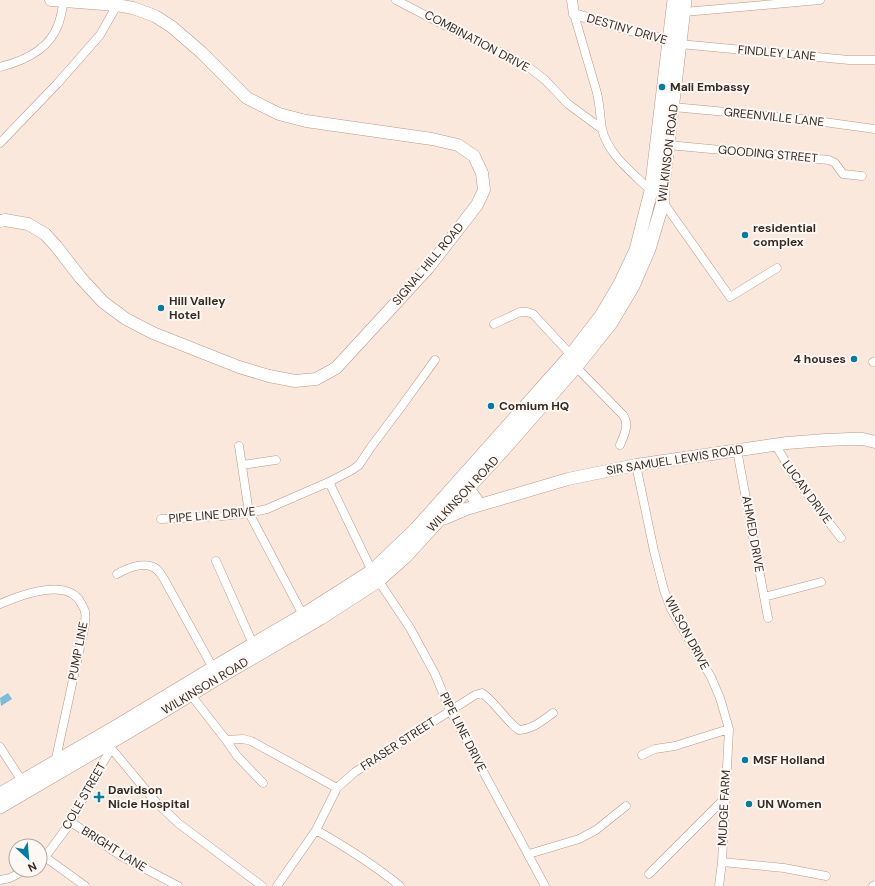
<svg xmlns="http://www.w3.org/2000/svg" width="875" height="886" viewBox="0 0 875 886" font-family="'DM Sans',sans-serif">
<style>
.water{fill:#79bdda}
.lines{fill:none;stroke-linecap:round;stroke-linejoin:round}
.minor-casing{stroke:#b79989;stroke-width:9}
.tertiary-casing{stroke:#b79989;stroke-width:11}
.secondary-casing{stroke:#b79989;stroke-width:13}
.primary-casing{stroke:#b79989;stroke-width:14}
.minor{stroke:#fff;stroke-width:8}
.tertiary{stroke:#fff;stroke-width:10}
.secondary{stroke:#fff;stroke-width:12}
.primary{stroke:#fff;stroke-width:13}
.poi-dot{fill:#007ea4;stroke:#fef8f4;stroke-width:1.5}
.labels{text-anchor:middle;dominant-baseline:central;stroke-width:4;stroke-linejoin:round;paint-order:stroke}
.street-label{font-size:12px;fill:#372b24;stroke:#fef8f4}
.poi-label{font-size:12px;font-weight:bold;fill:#372b24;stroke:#fef8f4;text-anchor:start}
</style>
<rect width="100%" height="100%" fill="#fbe8dd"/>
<path class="water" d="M 8,693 L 12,699 L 1,706 L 0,698 Z"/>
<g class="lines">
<g class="minor-casing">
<path id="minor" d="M 396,0 L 465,36 L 509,56 L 531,69 L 545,80 L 568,104 L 602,129
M 684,12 L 820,0
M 574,14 L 597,93 C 600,105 600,117 602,129 C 608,155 633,173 651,191
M 680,44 L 849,60 L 875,60
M 0,67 C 24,61 49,50 58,25 C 61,18 62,9 64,1 L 63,0
M 673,107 L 802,119 L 875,129
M 0,143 L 57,84 L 100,35 L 117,5 L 117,1
M 668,145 L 829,160 L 835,163 L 843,174 L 862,176
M 663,202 L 730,297 L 777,268
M 494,324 L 520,312 L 527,312 L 533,314 L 571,355
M 873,362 L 875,361
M 576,367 L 623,415 C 630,425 624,435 620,445
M 775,444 L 797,481 L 841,538
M 239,446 L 249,513 L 303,615
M 737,450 L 768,618
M 242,465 L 276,460
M 636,465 L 654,551 L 664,590 L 671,609 L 711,677 L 720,698 L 729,729 L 722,862 L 719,886
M 329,482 L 372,571 L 410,628 L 435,674 L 450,710 L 545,886
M 161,519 L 222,516 L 249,513 L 267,509 L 329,482 L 352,470 L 359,465 L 371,447 L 401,407 L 435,360
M 216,561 L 253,644
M 117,574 C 126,569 140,563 150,566 C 157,567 161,574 164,579 L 213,668
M 764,597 L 821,582
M 0,604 C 21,595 67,577 81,603 C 82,606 85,609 85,612 C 86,615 85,620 85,624 L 55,763
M 191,695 L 226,740 L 237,756 L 263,783
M 226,740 L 243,739 L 251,741 L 337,788
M 105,741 L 155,801 L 178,823 L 262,886
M 0,747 L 22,781
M 642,755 L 655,749 L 675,746 L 729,729
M 71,822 L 121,856 L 178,886
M 316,830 C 346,847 373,864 400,886
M 529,854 L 579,839 L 596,830 L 626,806
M 45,857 L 85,886
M 40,860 L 45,857 L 71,822 L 93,779 L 111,749
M 722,862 L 784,868 L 826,876
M 649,874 L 725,798
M 0,880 L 10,878 L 25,870
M 277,886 L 316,830 L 337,788 L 355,772 L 475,695 L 482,693 C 497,704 505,720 519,730 C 533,729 542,721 553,713
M 873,886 L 875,885"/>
</g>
<g class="tertiary-casing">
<path id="tertiary" d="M 572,0 L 574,14 L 676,43"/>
</g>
<g class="secondary-casing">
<path id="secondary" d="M 0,221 L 5,220 L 28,224 L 45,234 L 56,246 L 80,277 L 103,302 L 126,319 L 153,333 L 239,367 L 269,376 L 295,381 L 316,379 L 336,368 L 428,268 L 477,205 L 484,190 L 482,173 L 474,156 L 458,145 L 432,139 L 306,121 L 279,114 L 247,98 L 201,52 L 172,27 L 155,16 L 133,8 L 117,5 L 51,0
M 455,506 L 463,510 L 568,479 L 636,465 L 787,443 L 825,440 L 850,439 L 863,439 L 875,442"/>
</g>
<g class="primary-casing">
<path id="primary" d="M 468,489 L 479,504
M 444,518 L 463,510
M 0,794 L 117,726 L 213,668 L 303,615 L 372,571 L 416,529 L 571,355 L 601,316 L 620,284 L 636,250 L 651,191 L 674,0
M 0,807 L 152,718 L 228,672 L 321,618 L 378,581 L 405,557 L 504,449 L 576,367 L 611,323 L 633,286 L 649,249 L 663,202 L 663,186 L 685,0"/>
</g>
<use href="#minor" class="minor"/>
<use href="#tertiary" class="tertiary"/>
<use href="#secondary" class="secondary"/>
<use href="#primary" class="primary"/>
</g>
<g class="poi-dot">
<circle cx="662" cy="87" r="4"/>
<circle cx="745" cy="235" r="4"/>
<circle cx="161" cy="308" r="4"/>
<circle cx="854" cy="359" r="4"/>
<circle cx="491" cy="406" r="4"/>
<circle cx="745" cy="760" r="4"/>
<path d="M97 791h4v4h4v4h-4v4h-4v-4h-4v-4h4z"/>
<circle cx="749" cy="804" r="4"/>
</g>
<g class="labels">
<g class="street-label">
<text transform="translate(627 29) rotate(16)">DESTINY DRIVE</text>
<text transform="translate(477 41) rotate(28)">COMBINATION DRIVE</text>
<text transform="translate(777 53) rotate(5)">FINDLEY LANE</text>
<text transform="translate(774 117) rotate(6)">GREENVILLE LANE</text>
<text transform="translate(668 153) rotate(-83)">WILKINSON ROAD</text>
<text transform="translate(768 154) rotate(5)">GOODING STREET</text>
<text transform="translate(428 264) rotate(-50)">SIGNAL HILL ROAD</text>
<text transform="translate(675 460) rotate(-9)">SIR SAMUEL LEWIS ROAD</text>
<text transform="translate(807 492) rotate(54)">LUCAN DRIVE</text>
<text transform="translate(463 494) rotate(-47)">WILKINSON ROAD</text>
<text transform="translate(212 515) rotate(-5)">PIPE LINE DRIVE</text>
<text transform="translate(753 534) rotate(80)">AHMED DRIVE</text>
<text transform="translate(687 633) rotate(62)">WILSON DRIVE</text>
<text transform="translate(78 651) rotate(-79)">PUMP LINE</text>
<text transform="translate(205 686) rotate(-31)">WILKINSON ROAD</text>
<text transform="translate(463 732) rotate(63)">PIPE LINE DRIVE</text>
<text transform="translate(398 744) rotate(-33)">FRASER STREET</text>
<text transform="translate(84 796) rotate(-60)">COLE STREET</text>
<text transform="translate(724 808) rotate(-87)">MUDGE FARM</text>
<text transform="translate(114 849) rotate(32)">BRIGHT LANE</text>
</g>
<g class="poi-label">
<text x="670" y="87">Mali Embassy</text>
<text x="753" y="228">residential<tspan x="753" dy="14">complex</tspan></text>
<text x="169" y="301">Hill Valley<tspan x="169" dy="14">Hotel</tspan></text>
<text x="846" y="359" text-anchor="end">4 houses</text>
<text x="499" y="406">Comium HQ</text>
<text x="753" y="760">MSF Holland</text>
<text x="108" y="790">Davidson<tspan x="108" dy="14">Nicle Hospital</tspan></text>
<text x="757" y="804">UN Women</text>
</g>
</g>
<g transform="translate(28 858) rotate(154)"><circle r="19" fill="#fef8f4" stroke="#aea6a1"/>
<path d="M0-3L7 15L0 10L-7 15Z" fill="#007ea4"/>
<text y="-6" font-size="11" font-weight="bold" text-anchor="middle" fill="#372b24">N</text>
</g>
</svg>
